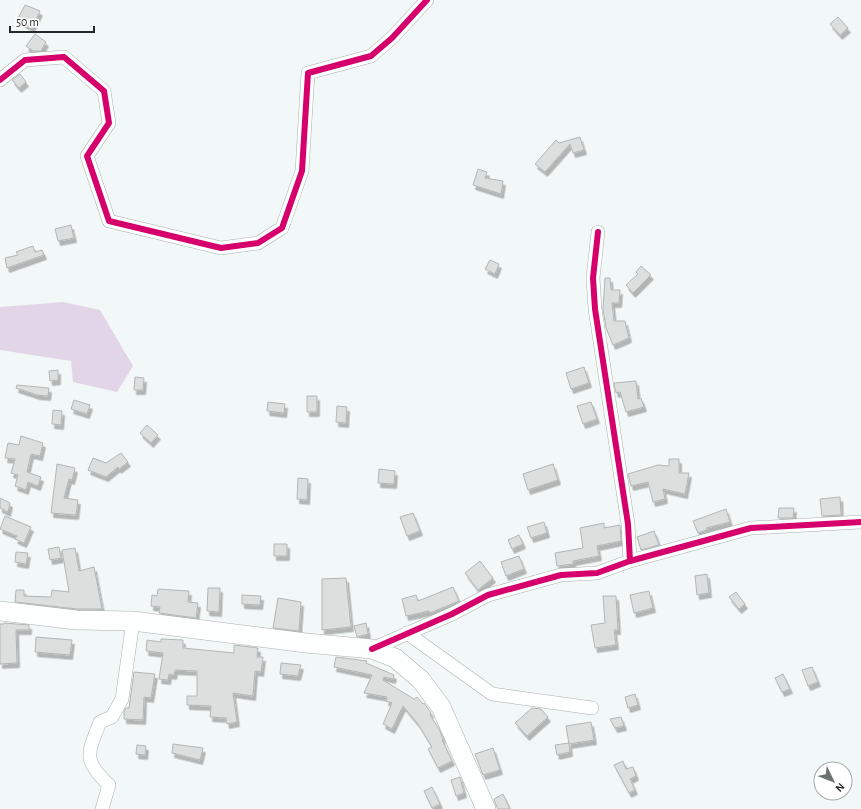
<svg xmlns="http://www.w3.org/2000/svg" width="861" height="809" viewBox="0 0 861 809" font-family="'Alegreya Sans',sans-serif">
<style>
.green{fill:#e3d5e8}
.building{fill:#dbe0df;stroke:#b2b6b5;filter:url(#shadow)}
.lines{fill:none;stroke-linecap:round;stroke-linejoin:round}
.street-casing{stroke:#abafae;stroke-width:14}
.secondary-casing{stroke:#abafae;stroke-width:20}
.street{stroke:#fdfefe;stroke-width:13}
.secondary{stroke:#fdfefe;stroke-width:19}
.cycleway-casing{stroke:#fff;stroke-width:8}
.cycleway{stroke:#d6006c;stroke-width:6}
</style>
<defs>
<filter id="shadow"><feDropShadow dx="2.5" dy="4.5" stdDeviation="0" flood-color="#0004"/></filter>
</defs>
<rect width="100%" height="100%" fill="#f2f8f7"/>
<path class="green" d="M 63,302 L 100,310 L 133,366 L 117,392 L 73,382 L 71,361 L 0,350 L 0,307 Z"/>
<path class="building" d="M 25,5 L 40,11 L 32,28 L 17,20 Z
M 838,17 L 848,28 L 840,35 L 830,24 Z
M 35,34 L 46,42 L 41,51 L 33,51 L 26,46 Z
M 20,74 L 26,82 L 19,88 L 12,80 Z
M 580,137 L 584,150 L 573,153 L 570,144 L 545,172 L 535,164 L 556,140 L 559,143 Z
M 478,169 L 487,172 L 485,178 L 503,181 L 501,194 L 473,185 Z
M 71,225 L 74,238 L 58,241 L 55,229 Z
M 33,246 L 35,252 L 42,250 L 44,255 L 7,268 L 5,258 L 18,255 L 16,252 Z
M 490,260 L 499,264 L 495,274 L 485,269 Z
M 641,266 L 651,275 L 633,293 L 626,285 L 638,274 L 636,272 Z
M 605,278 L 610,278 L 611,290 L 620,290 L 619,303 L 612,303 L 614,321 L 625,321 L 629,338 L 613,345 L 606,328 L 603,309 Z
M 584,367 L 589,383 L 571,389 L 566,373 Z
M 58,370 L 58,380 L 50,381 L 49,371 Z
M 135,377 L 144,378 L 143,390 L 134,390 Z
M 636,381 L 638,399 L 641,398 L 644,407 L 626,412 L 620,392 L 616,393 L 614,383 Z
M 17,385 L 49,388 L 48,396 L 37,395 L 16,388 Z
M 307,396 L 317,396 L 317,412 L 307,412 Z
M 74,400 L 90,405 L 87,414 L 71,409 Z
M 268,402 L 285,404 L 284,413 L 267,411 Z
M 591,402 L 597,419 L 583,424 L 577,406 Z
M 337,406 L 347,407 L 346,423 L 336,422 Z
M 53,410 L 62,411 L 61,425 L 52,424 Z
M 147,425 L 158,435 L 151,443 L 140,433 Z
M 21,436 L 43,443 L 40,456 L 31,454 L 27,472 L 41,477 L 38,486 L 28,482 L 26,490 L 15,486 L 18,475 L 11,473 L 15,459 L 5,458 L 8,443 L 19,445 Z
M 121,453 L 128,462 L 119,469 L 118,467 L 106,477 L 88,470 L 93,458 L 106,463 Z
M 669,459 L 679,459 L 679,473 L 689,473 L 685,494 L 663,489 L 665,499 L 653,502 L 648,482 L 631,486 L 628,474 L 658,465 L 669,466 Z
M 57,464 L 75,468 L 72,480 L 69,479 L 64,498 L 78,500 L 76,515 L 51,513 Z
M 553,464 L 558,480 L 528,490 L 523,474 Z
M 379,469 L 395,471 L 394,484 L 378,483 Z
M 298,478 L 308,479 L 307,500 L 297,499 Z
M 840,497 L 841,515 L 822,516 L 820,499 Z
M 0,498 L 10,503 L 8,512 L 0,508 Z
M 779,508 L 794,508 L 793,518 L 778,518 Z
M 726,509 L 730,522 L 706,528 L 707,530 L 698,533 L 693,521 Z
M 413,513 L 420,531 L 407,536 L 400,517 Z
M 5,516 L 31,527 L 24,543 L 15,539 L 17,536 L 0,529 Z
M 544,522 L 547,533 L 531,538 L 527,527 Z
M 604,523 L 604,528 L 620,525 L 621,541 L 597,546 L 599,556 L 573,561 L 573,564 L 557,566 L 555,553 L 583,548 L 580,528 Z
M 654,531 L 659,545 L 641,550 L 637,537 Z
M 519,535 L 523,544 L 512,549 L 508,540 Z
M 274,544 L 287,544 L 287,556 L 274,556 Z
M 59,547 L 61,558 L 50,560 L 48,549 Z
M 75,548 L 79,571 L 94,567 L 102,609 L 77,609 L 15,602 L 16,590 L 24,590 L 24,596 L 51,597 L 52,590 L 69,592 L 62,550 Z
M 16,552 L 28,553 L 26,564 L 15,562 Z
M 519,556 L 524,569 L 506,576 L 501,562 Z
M 480,561 L 493,578 L 478,590 L 465,573 Z
M 707,574 L 709,593 L 697,595 L 695,576 Z
M 346,578 L 351,627 L 322,630 L 322,579 Z
M 453,587 L 459,601 L 430,613 L 429,611 L 406,616 L 402,599 L 416,595 L 418,601 Z
M 208,588 L 220,588 L 219,612 L 207,611 Z
M 158,589 L 189,591 L 188,602 L 198,603 L 196,618 L 159,613 L 160,607 L 151,606 L 152,595 L 157,596 Z
M 649,591 L 653,608 L 634,613 L 630,595 Z
M 736,592 L 745,604 L 739,609 L 729,597 Z
M 242,595 L 261,596 L 260,605 L 242,604 Z
M 603,596 L 616,596 L 618,630 L 614,630 L 616,645 L 595,648 L 591,625 L 605,623 Z
M 278,598 L 301,602 L 299,631 L 273,628 Z
M 4,623 L 29,625 L 29,630 L 16,630 L 17,663 L 0,664 L 0,624 L 4,624 Z
M 366,623 L 368,634 L 357,637 L 354,626 Z
M 36,637 L 72,640 L 70,655 L 35,652 Z
M 161,639 L 183,640 L 183,648 L 224,652 L 234,653 L 234,645 L 258,648 L 257,657 L 263,657 L 261,672 L 255,671 L 253,696 L 233,693 L 237,722 L 227,724 L 226,718 L 210,717 L 211,706 L 187,705 L 187,696 L 197,696 L 197,671 L 175,670 L 174,675 L 169,674 L 168,680 L 159,679 L 163,653 L 146,651 L 147,640 L 161,642 Z
M 336,657 L 367,661 L 366,663 L 394,675 L 393,679 L 384,677 L 383,680 L 414,699 L 417,697 L 423,704 L 424,703 L 431,713 L 430,715 L 439,729 L 443,739 L 442,740 L 452,761 L 438,768 L 428,749 L 432,747 L 418,724 L 403,706 L 392,729 L 383,724 L 392,703 L 386,701 L 387,697 L 364,693 L 372,675 L 334,667 Z
M 281,663 L 301,665 L 298,676 L 280,674 Z
M 812,667 L 818,682 L 808,686 L 802,670 Z
M 134,672 L 155,674 L 151,698 L 144,697 L 143,720 L 124,719 L 124,711 L 126,708 L 129,708 Z
M 783,674 L 790,689 L 782,692 L 775,678 Z
M 635,694 L 638,705 L 628,708 L 625,697 Z
M 532,708 L 541,709 L 548,717 L 527,736 L 515,723 Z
M 621,717 L 624,726 L 615,728 L 610,719 Z
M 591,722 L 594,740 L 569,744 L 566,726 Z
M 569,743 L 570,752 L 557,755 L 555,745 Z
M 173,744 L 203,748 L 200,760 L 172,753 Z
M 137,745 L 146,746 L 145,755 L 136,754 Z
M 493,748 L 500,770 L 483,775 L 475,754 Z
M 623,761 L 626,769 L 633,767 L 636,776 L 630,779 L 635,790 L 629,793 L 614,765 Z
M 460,777 L 464,793 L 456,796 L 451,780 Z
M 432,787 L 440,804 L 432,808 L 424,791 Z
M 503,794 L 510,809 L 498,809 L 496,805 L 494,799 Z"/>
<g class="lines">
<g class="street-casing">
<path id="street" d="M 0,80 L 25,60 L 64,57 L 104,91 L 109,123 L 87,156 L 109,221 L 221,248 L 258,243 L 282,228 L 302,171 L 308,73 L 371,56 L 392,38 L 427,0
M 598,232 L 593,278 L 595,309 L 628,524 L 630,561
M 407,633 L 492,694 L 592,708
M 372,649 L 452,614 L 488,595 L 561,575 L 597,573 L 630,561 L 751,528 L 861,522
M 102,809 L 109,785 C 82,760 88,753 100,722 L 112,717 L 122,699 L 133,621"/>
</g>
<g class="secondary-casing">
<path id="secondary" d="M 0,611 L 76,620 L 133,621 L 306,643 L 372,649 L 395,658 L 421,680 L 441,707 L 486,809"/>
</g>
<use href="#street" class="street"/>
<use href="#secondary" class="secondary"/>
<g class="cycleway-casing">
<path id="cycleway" d="M 0,80 L 25,60 L 64,57 L 104,91 L 109,123 L 87,156 L 109,221 L 221,248 L 258,243 L 282,228 L 302,171 L 308,73 L 371,56 L 392,38 L 427,0
M 598,232 L 593,278 L 595,309 L 628,524 L 630,561
M 372,649 L 452,614 L 488,595 L 561,575 L 597,573 L 630,561 L 751,528 L 861,522"/>
</g>
<use href="#cycleway" class="cycleway"/>
</g>
<g transform="translate(833 781) rotate(133)"><circle r="19" fill="#ffffff" stroke="#a7a9a9"/>
<path d="M0-3L7 15L0 10L-7 15Z" fill="#6c7170"/>
<text y="-6" font-size="11" font-weight="bold" text-anchor="middle" fill="#242928">N</text>
</g>
<path d="M10 26v6h84v-6" fill="none" stroke="#242928" stroke-width="2"/>
<text x="16" y="26" font-size="12" fill="#242928" stroke="#ffffff" stroke-width="3" paint-order="stroke">50 m</text>
</svg>
